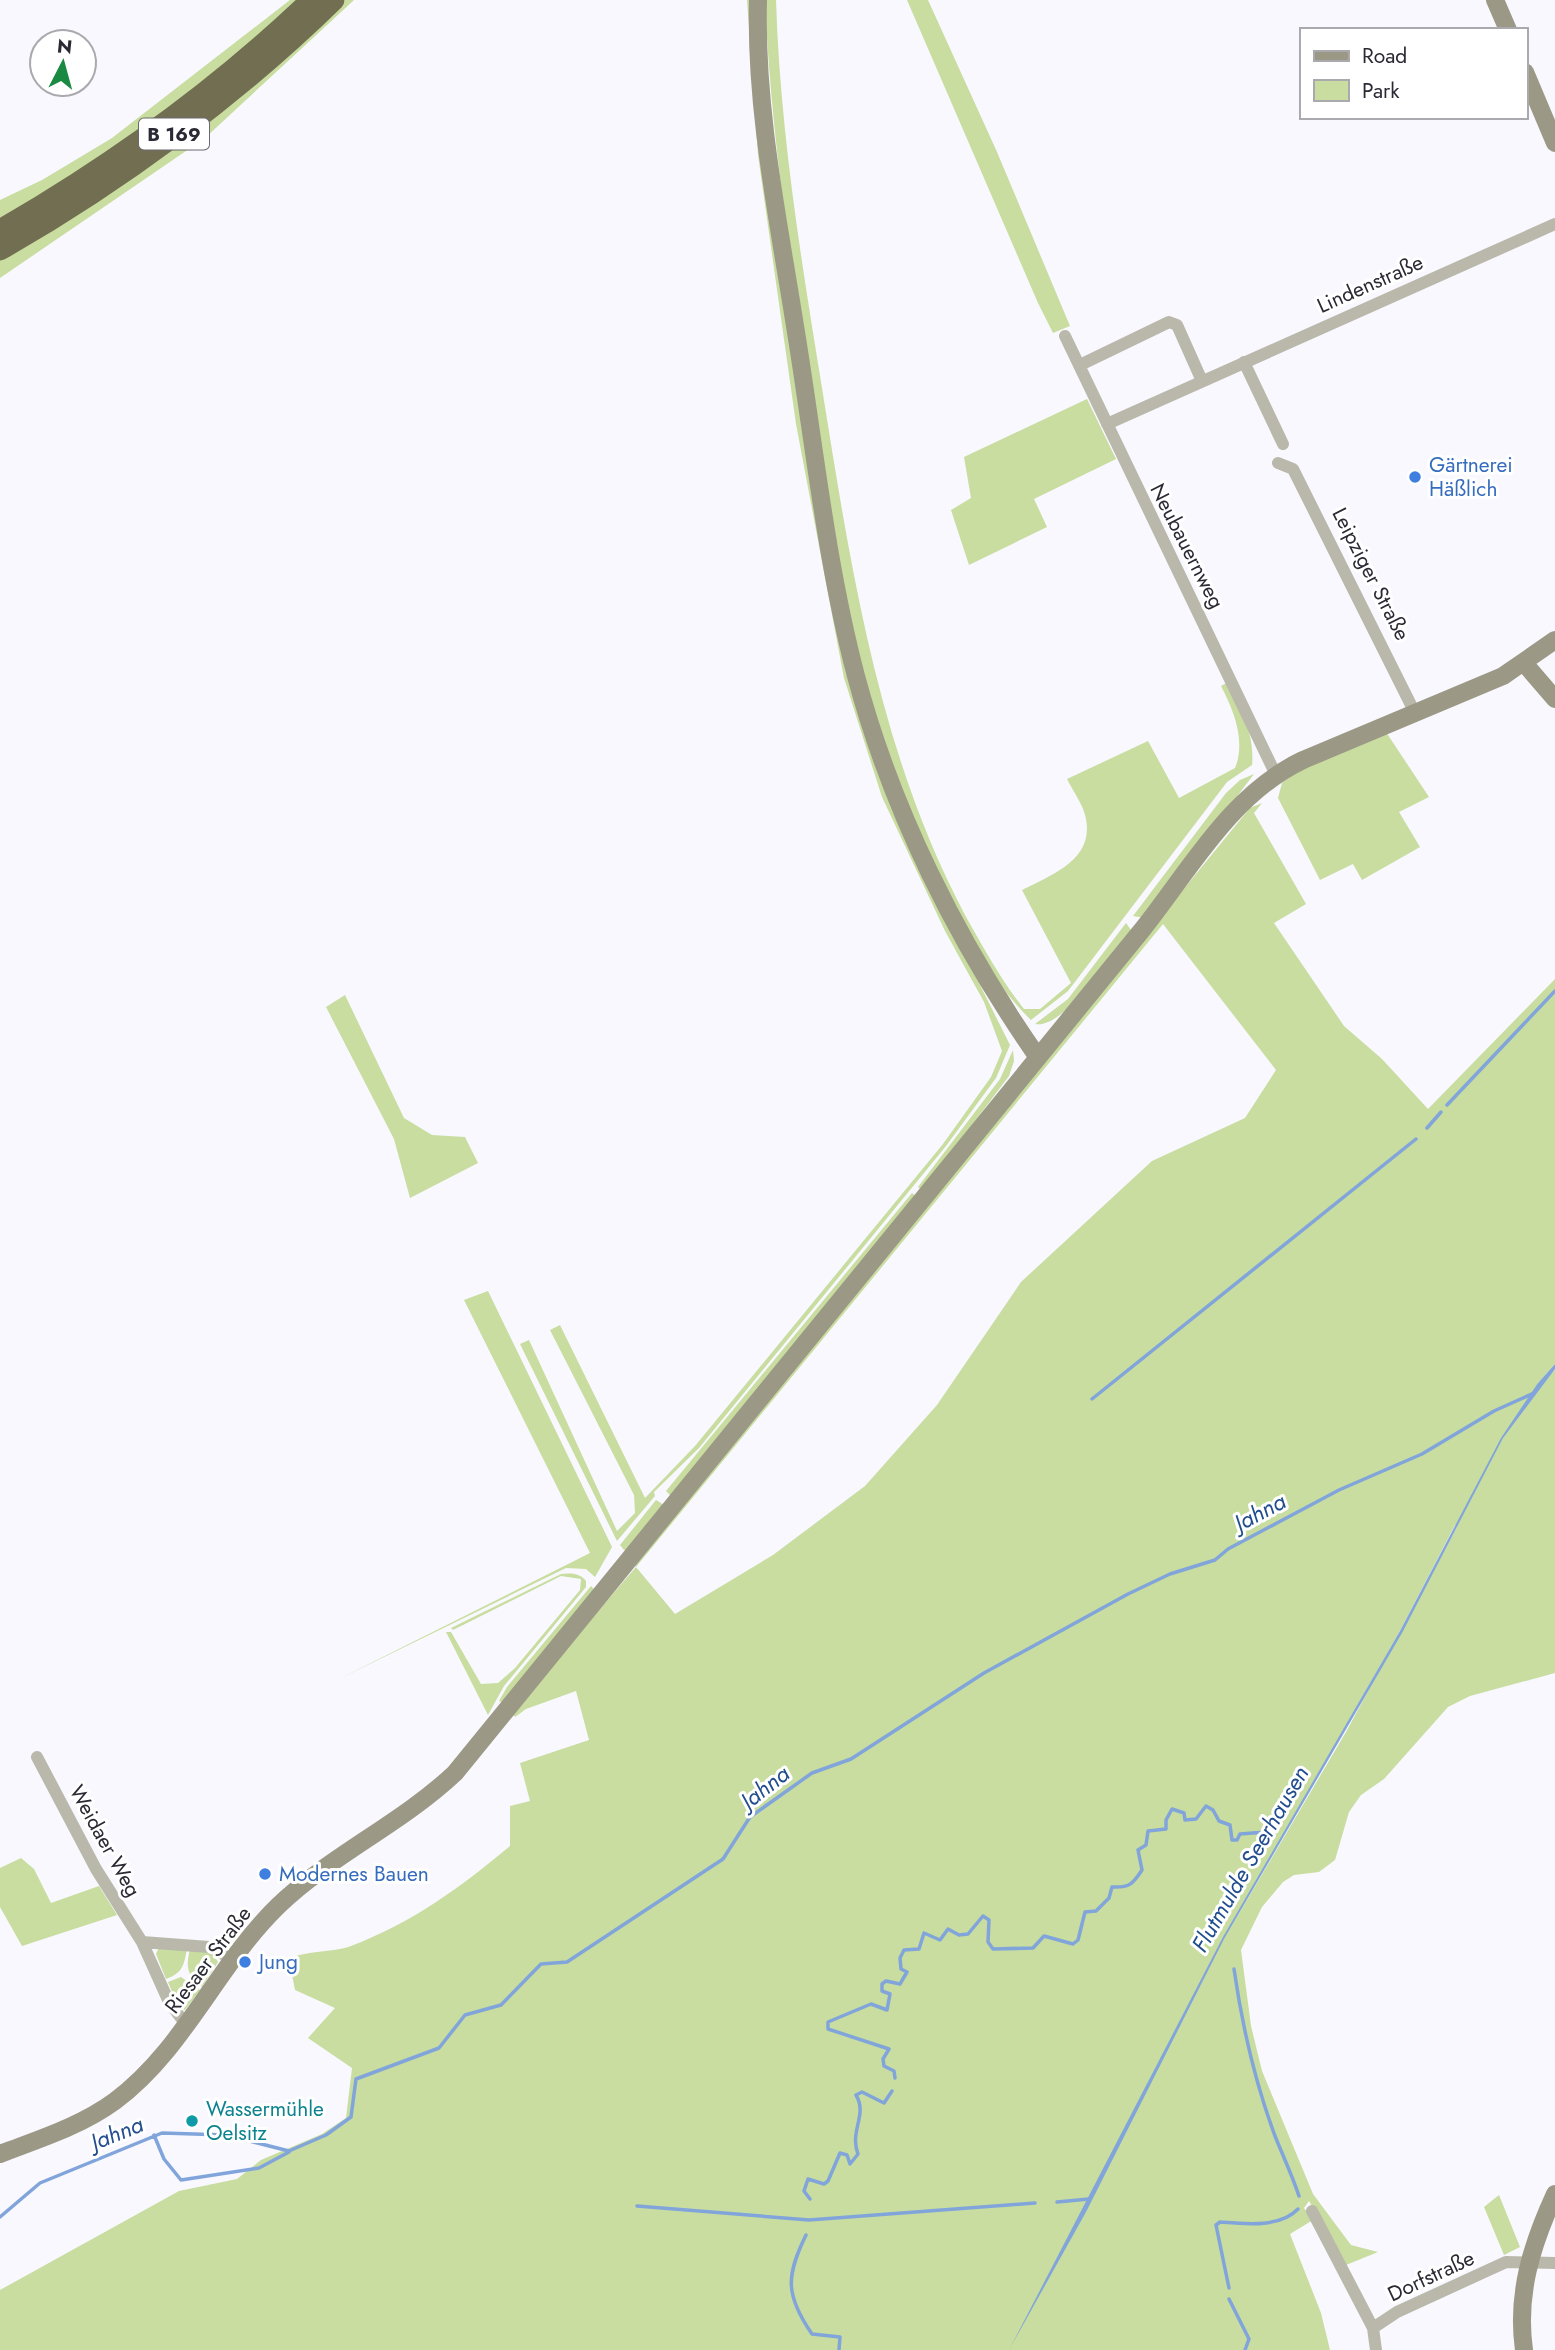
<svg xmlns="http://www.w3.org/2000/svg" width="1555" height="2350" viewBox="0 0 1555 2350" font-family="Jost,sans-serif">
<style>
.green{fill:#c8dd9f;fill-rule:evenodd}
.water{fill:#81a5db}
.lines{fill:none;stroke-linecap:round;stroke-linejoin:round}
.stream{stroke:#81a5db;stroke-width:3.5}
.street{stroke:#b9b8ab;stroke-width:12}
.secondary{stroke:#9b9885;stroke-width:18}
.highway{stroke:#726e52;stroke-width:21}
.shop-dot{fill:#3f7fe0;stroke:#fff;stroke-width:2.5}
.culture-dot{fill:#0f9aa8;stroke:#fff;stroke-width:2.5}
.labels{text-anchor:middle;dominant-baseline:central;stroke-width:6;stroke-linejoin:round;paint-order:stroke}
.shield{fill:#fff;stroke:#6a6971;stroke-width:2}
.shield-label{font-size:19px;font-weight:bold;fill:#2a2934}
.street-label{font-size:21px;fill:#2a2934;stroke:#fff}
.shop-label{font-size:21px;fill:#366cbe;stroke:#fff;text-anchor:start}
.culture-label{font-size:21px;fill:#0d838f;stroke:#fff;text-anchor:start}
.water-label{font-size:23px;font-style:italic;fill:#214d8f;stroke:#fff}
</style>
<rect width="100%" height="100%" fill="#f8f8fe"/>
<path class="green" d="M 290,0 L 301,0 L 194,91 L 120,146 L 0,222 L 0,200 L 42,180 L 112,138 Z
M 345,0 L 354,0 L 205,138 L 0,278 L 0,258 L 325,19 Z
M 747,0 L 753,0 L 826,554 L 914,853 L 1010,1045 L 996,1078 L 946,1146 L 699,1448 L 654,1492 L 655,1496 L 617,1541 L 520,1344 L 529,1340 L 617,1531 L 635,1513 L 634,1495 L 550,1330 L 560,1325 L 645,1498 L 695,1446 L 943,1144 L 991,1077 L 1002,1051 L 984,1002 L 945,931 L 882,797 L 844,678 L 796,424 L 758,155 Z
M 765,0 L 776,0 C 780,131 801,259 822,388 C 851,568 878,751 965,915 C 983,947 1001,980 1024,1009 L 1040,1009 L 1071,983 L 1022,890 C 1051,875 1094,860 1086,819 C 1084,806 1073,791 1067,779 L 1148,741 L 1179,798 L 1235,768 C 1246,741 1234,711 1221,686 L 1228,682 C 1241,710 1255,734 1252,765 L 1227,782 L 1068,991 L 1031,1020 C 996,987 973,941 951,899 C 921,841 894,779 875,716 C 844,613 830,506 813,400 C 791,267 771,135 765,0 Z
M 907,0 L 928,0 L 997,152 L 1070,326 L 1053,333 L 1038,303 Z
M 1087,399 L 1116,459 L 1034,499 L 1047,527 L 969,565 L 951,510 L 971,498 L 964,457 Z
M 1386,732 L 1429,797 L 1399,812 L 1420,847 L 1362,880 L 1353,864 L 1320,880 L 1278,798 L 1282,783 L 1300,769 Z
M 1254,774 L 1145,918 L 1133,916 L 1226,793 L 1240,780 Z
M 1262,803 L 1254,813 L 1306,904 L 1274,923 L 1344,1026 L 1382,1059 L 1428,1109 L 1555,979 L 1555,1364 L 1538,1383 L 1540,1385 L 1555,1369 L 1555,1673 L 1470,1696 L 1448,1707 L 1384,1779 L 1361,1795 L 1349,1812 L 1335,1860 L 1319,1872 L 1294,1875 L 1283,1882 L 1262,1907 L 1241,1950 L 1251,2026 L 1262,2071 L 1313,2194 L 1351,2245 L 1378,2252 L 1346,2265 L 1309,2201 L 1304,2208 L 1313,2220 L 1290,2234 L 1321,2313 L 1330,2350 L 0,2350 L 0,2290 L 179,2191 L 237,2179 L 261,2160 L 322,2134 L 346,2118 L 352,2068 L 308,2038 L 335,2008 L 295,1990 L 289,1959 C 306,1950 332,1953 351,1946 C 413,1922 460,1888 510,1846 L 510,1806 L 530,1801 L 520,1763 L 589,1740 L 576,1691 L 526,1709 L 515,1717 L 511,1712 L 636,1567 L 634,1563 L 1231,831 L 1250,808 ZM 1163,924 L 1276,1070 L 1245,1118 L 1152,1161 L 1021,1282 L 937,1405 L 865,1486 L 773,1555 L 675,1614 L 636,1567 ZM 1455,1525 L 1457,1527 L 1346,1732 L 1224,1939 L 1400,1631 Z
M 1126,923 L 1131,930 C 1113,953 1064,1030 1035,1024 L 1068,999 Z
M 345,995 L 404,1118 L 432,1135 L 465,1137 L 478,1163 L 410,1198 L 394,1139 L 326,1007 Z
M 1013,1050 L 1014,1061 L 1009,1076 L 922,1191 L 918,1187 L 1000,1079 Z
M 912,1193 L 917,1197 L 672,1497 L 666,1491 Z
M 488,1291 L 612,1547 L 595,1577 L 586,1569 L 566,1568 L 337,1680 L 590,1553 L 464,1300 Z
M 656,1500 L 664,1505 L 628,1550 L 624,1550 L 620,1545 Z
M 561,1574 C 570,1573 580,1573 586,1581 L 586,1587 L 504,1686 L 488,1715 L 446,1632 L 451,1632 L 481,1684 L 498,1683 L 515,1668 L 580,1590 L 581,1579 L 561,1576 L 453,1630 L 451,1628 Z
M 591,1586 L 594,1589 L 503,1703 L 499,1701 L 507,1687 Z
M 21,1858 L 34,1869 L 51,1903 L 99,1886 L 117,1915 L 22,1946 L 0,1907 L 0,1868 Z
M 159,1947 L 187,1948 C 184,1965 183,1973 166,1979 L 156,1954 Z
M 190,1948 L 213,1954 L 218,1962 L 202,1987 C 186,1974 186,1968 190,1948 Z
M 181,1977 L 200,1990 L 185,2010 L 179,2008 L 168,1982 Z
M 1499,2195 L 1520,2247 L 1504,2255 L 1484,2207 Z"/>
<path class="water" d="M 1555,1364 L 1555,1369 L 1503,1438 L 1402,1633 L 1224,1939 L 1086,2212 L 1009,2350 L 1223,1937 L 1400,1631 L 1501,1438 L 1538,1383 Z"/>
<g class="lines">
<path class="stream" d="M 1447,1105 L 1555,991
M 1427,1128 L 1441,1112
M 1092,1399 L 1416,1139
M 1234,1969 C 1242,2025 1255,2082 1275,2136 C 1283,2156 1292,2175 1299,2196
M 895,2078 L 894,2071 L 884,2066 L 883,2059 L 889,2049 L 828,2029 L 828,2022 L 871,2004 L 887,2010 L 890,1994 L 882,1991 L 882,1984 L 886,1981 L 900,1984 L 907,1972 L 901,1969 L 900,1958 L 904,1950 L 919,1949 L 924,1933 L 940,1940 L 948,1929 L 959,1935 L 968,1934 L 983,1916 L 989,1920 L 988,1942 L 993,1949 L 1033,1948 L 1044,1936 L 1073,1944 L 1078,1940 L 1085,1912 L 1096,1911 L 1109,1898 L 1112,1887 C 1129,1888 1133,1884 1142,1870 L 1138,1850 L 1146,1845 L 1148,1831 L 1166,1829 L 1166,1820 L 1172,1809 L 1184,1813 L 1185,1820 L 1196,1819 L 1206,1806 L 1213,1810 L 1219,1821 L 1230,1825 L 1232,1840 L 1237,1840 L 1240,1834 L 1266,1832
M 154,2135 L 164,2159 L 181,2180 L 259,2168 L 289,2152
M 810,2199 L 804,2191 L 808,2179 L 824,2184 L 828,2181 L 840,2153 L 847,2155 L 850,2164 L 858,2154 C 849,2131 868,2115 856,2095 L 862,2092 L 884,2103 L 892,2091
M 1057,2202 L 1089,2199
M 637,2206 L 809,2220 L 1035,2203
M 0,2217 L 40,2183 L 162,2133 L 226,2135 L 289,2151 L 326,2135 L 351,2117 L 356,2079 L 439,2048 L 465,2015 L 501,2005 L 541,1964 L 567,1962 L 723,1859 L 750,1817 L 812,1773 L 851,1759 L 984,1673 L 1128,1594 L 1170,1574 L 1215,1560 L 1228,1549 L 1339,1490 L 1422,1454 L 1494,1411 L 1534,1393
M 806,2235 C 786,2276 785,2295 812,2334 L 840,2337 L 839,2350
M 1229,2288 L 1216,2225 L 1220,2222 C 1245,2224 1280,2228 1298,2209
M 1229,2299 L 1249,2339 L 1245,2350"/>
<path class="street" d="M 1065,336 L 1275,773
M 1244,362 L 1283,444
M 1080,365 L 1169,322 L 1177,325 L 1202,381
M 1107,424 L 1555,224
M 1278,463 L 1293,469 L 1415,713
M 37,1757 L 96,1869 L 142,1942 L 169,2002 L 187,2026
M 142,1942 L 209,1947 L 234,1960
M 1312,2211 L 1373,2328
M 1373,2328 L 1397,2312 L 1506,2262 L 1555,2263
M 1373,2328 L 1376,2350"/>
<path class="secondary" d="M 758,0 C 755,109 778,218 795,326 C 814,442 826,562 856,676 C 892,811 957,941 1037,1056
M 1495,0 L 1508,30
M 1525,72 L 1555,143
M 1525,664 L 1555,699
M 0,2154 C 39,2139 81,2126 115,2101 C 184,2050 217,1965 278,1906 C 331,1855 401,1824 455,1773 L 1142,930 C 1190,870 1231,794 1303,760 L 1503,676 L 1555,640
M 1524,2350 C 1516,2294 1532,2244 1555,2194"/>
<path class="highway" d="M 0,230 C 111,166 218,89 311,0
M 0,250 C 119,182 236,96 334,0"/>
</g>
<g class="shop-dot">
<circle cx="1415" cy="477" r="7"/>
<circle cx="265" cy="1874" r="7"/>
<circle cx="245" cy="1962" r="7"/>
</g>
<circle class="culture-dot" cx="192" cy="2121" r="7"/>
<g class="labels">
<rect class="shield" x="139" y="118.5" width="70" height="31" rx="5"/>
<g class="shield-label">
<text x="174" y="134">B 169</text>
</g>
<g class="street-label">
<text transform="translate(1370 284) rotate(-24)">Lindenstraße</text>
<text transform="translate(1187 546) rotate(63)">Neubauernweg</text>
<text transform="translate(1371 574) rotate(63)">Leipziger Straße</text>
<text transform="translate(105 1841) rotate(61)">Weidaer Weg</text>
<text transform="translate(208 1960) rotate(-53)">Riesaer Straße</text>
<text transform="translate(1431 2276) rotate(-25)">Dorfstraße</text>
</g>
<g class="shop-label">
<text x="1429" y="465">Gärtnerei<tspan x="1429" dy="24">Häßlich</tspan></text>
<text x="279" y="1874">Modernes Bauen</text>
<text x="259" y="1962">Jung</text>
</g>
<g class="culture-label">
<text x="206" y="2109">Wassermühle<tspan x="206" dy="24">Oelsitz</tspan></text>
</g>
<g class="water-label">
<text transform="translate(1260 1512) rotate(-28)">Jahna</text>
<text transform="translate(765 1787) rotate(-38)">Jahna</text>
<text transform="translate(1250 1859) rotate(-60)">Flutmulde Seerhausen</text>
<text transform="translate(117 2133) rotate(-22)">Jahna</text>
</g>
</g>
<rect x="1300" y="28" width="228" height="91" fill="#ffffff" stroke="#aaa9ae" stroke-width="2"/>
<rect x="1314" y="51" width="35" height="10" fill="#9b9885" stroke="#aaa9ae" stroke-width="2"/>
<text x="1362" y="63" font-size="21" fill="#2a2934">Road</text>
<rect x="1314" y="80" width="35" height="21" fill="#c8dd9f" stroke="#aaa9ae" stroke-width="2"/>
<text x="1362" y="98" font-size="21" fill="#2a2934">Park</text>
<g transform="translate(63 63) rotate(6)"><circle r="33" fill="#ffffff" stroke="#aaa9ae" stroke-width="2"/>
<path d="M0-5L12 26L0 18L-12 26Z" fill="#1a8942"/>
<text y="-10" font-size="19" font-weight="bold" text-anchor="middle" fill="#2a2934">N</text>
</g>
</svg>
